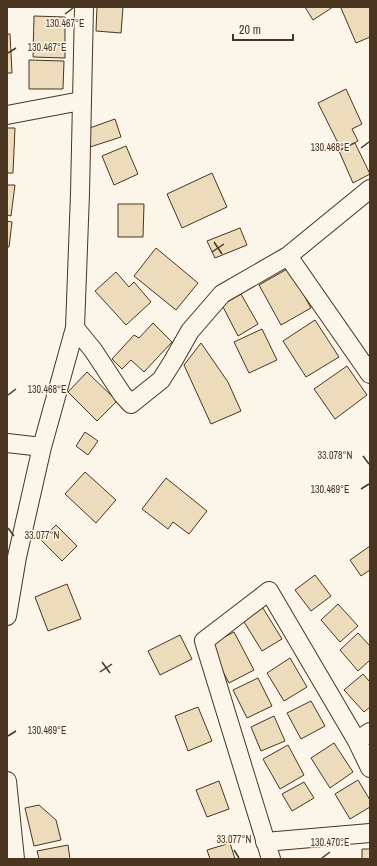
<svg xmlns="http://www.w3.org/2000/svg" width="377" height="866" viewBox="0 0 377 866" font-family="'Archivo Narrow',sans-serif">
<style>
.building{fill:#ecdcbc;stroke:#4a3520}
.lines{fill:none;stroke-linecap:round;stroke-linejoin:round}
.minor-casing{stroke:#4a3520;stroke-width:20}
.minor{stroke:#fbf6e9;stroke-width:18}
.ticks{fill:none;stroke:#4a3520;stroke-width:1.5}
.ticks-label{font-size:10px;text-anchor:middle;fill:#4a3520;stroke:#fbf6e9;stroke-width:3;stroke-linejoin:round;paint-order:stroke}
</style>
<rect width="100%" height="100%" fill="#fbf6e9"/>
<path class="building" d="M 97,7 L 123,7 L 121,33 L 96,31 Z
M 305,7 L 333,7 L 313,20 Z
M 343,7 L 370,7 L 370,37 L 356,43 L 341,8 Z
M 34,16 L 65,17 L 65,58 L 33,57 Z
M 7,34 L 10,34 L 12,73 L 7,73 Z
M 29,60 L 64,61 L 63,89 L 29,89 Z
M 346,89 L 362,124 L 352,129 L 358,141 L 341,149 L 318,103 Z
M 115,119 L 121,137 L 90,147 L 84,130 Z
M 7,128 L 15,128 L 13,173 L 7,173 Z
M 355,143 L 370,174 L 353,183 L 339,151 Z
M 126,146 L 138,174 L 114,185 L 102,156 Z
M 212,173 L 227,207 L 182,228 L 167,194 Z
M 7,185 L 15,185 L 11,216 L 7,215 Z
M 118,204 L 144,204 L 143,237 L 118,237 Z
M 7,221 L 12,222 L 9,247 L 7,247 Z
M 240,228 L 247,245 L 215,258 L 207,241 Z
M 156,248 L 198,283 L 176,310 L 134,276 Z
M 289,268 L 311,308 L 281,325 L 259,285 Z
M 116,272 L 129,287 L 134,282 L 151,302 L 126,325 L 95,291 Z
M 241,294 L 258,324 L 238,336 L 222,305 Z
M 315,320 L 339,357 L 306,377 L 283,341 Z
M 153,323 L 172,342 L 144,372 L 131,360 L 122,369 L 112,359 L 134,335 L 139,338 Z
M 262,329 L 277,360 L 249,373 L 234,342 Z
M 201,343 L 228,382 L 241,411 L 211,424 L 184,365 Z
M 347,366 L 367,395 L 335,419 L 314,389 Z
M 87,372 L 117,401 L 97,421 L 68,392 Z
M 85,432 L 98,441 L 88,455 L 76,446 Z
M 85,472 L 116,500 L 96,523 L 65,494 Z
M 166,478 L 207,511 L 189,534 L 173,522 L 168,529 L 142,509 Z
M 56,525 L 77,546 L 62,561 L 41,540 Z
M 370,546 L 370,570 L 361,576 L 350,560 Z
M 315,575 L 331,596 L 311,611 L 295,590 Z
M 67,584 L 81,619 L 48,631 L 35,597 Z
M 338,604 L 358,626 L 340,642 L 321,620 Z
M 261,605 L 282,639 L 262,651 L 241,617 Z
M 234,632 L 254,670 L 229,683 L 209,645 Z
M 358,633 L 370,646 L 370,660 L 358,671 L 340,650 Z
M 180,635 L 192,659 L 160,675 L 148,651 Z
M 290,658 L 307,687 L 284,701 L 267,673 Z
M 363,674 L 370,682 L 370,707 L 364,712 L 344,690 Z
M 258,678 L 272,706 L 247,718 L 233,690 Z
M 311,701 L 325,726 L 301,739 L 287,713 Z
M 198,707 L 212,741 L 188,751 L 175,716 Z
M 274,716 L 285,741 L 261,751 L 251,727 Z
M 334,743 L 353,772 L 330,788 L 311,758 Z
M 288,745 L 304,775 L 280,789 L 263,759 Z
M 358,780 L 370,800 L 370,807 L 350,819 L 335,794 Z
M 219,781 L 229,809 L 207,817 L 196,790 Z
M 304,782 L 314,798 L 292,811 L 282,794 Z
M 39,805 L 56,820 L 61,840 L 34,846 L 25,808 Z
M 230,843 L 235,859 L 210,859 L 207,850 Z
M 68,845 L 70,859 L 39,859 L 37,851 Z
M 362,849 L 370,849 L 370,859 L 362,859 Z"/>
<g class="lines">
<g class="minor-casing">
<path id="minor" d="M 7,115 L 81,101
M 288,256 L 370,374
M 75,328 L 93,350 L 122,394 L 131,404 L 161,380 L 173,361 L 190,331 L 222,294 L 288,256 L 370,189
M 7,443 L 42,447
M 7,616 L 17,557 L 42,447 L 75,328 L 80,194 L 84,7
M 357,741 L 370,768
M 7,781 L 15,859
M 265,842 L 370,833
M 271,859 L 204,641 L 269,591 L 357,741 L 370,732"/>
</g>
<use href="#minor" class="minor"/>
</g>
<path class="ticks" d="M 65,14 L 73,8M 8,53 L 16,48M 361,148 L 369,142M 214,242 L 222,254M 212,252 L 224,244M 8,395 L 16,389M 363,456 L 369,464M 361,489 L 369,484M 8,528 L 14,536M 102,662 L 110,673M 100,672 L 112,664M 8,736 L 16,731M 234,850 L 239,858M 322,858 L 330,852"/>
<g class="ticks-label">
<text x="65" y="27">130.467°E</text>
<text x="47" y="51">130.467°E</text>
<text x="330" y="151">130.468°E</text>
<text x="47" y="393">130.468°E</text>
<text x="335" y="459">33.078°N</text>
<text x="330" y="493">130.469°E</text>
<text x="42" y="539">33.077°N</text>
<text x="47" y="734">130.469°E</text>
<text x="234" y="843">33.077°N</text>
<text x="330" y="846">130.470°E</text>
</g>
<rect width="377" height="866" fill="none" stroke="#4a3520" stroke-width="16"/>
<path d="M233 34v6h60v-6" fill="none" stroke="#4a3520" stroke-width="2"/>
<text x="239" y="34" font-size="12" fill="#4a3520" stroke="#fbf6e9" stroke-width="3" paint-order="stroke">20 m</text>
</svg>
